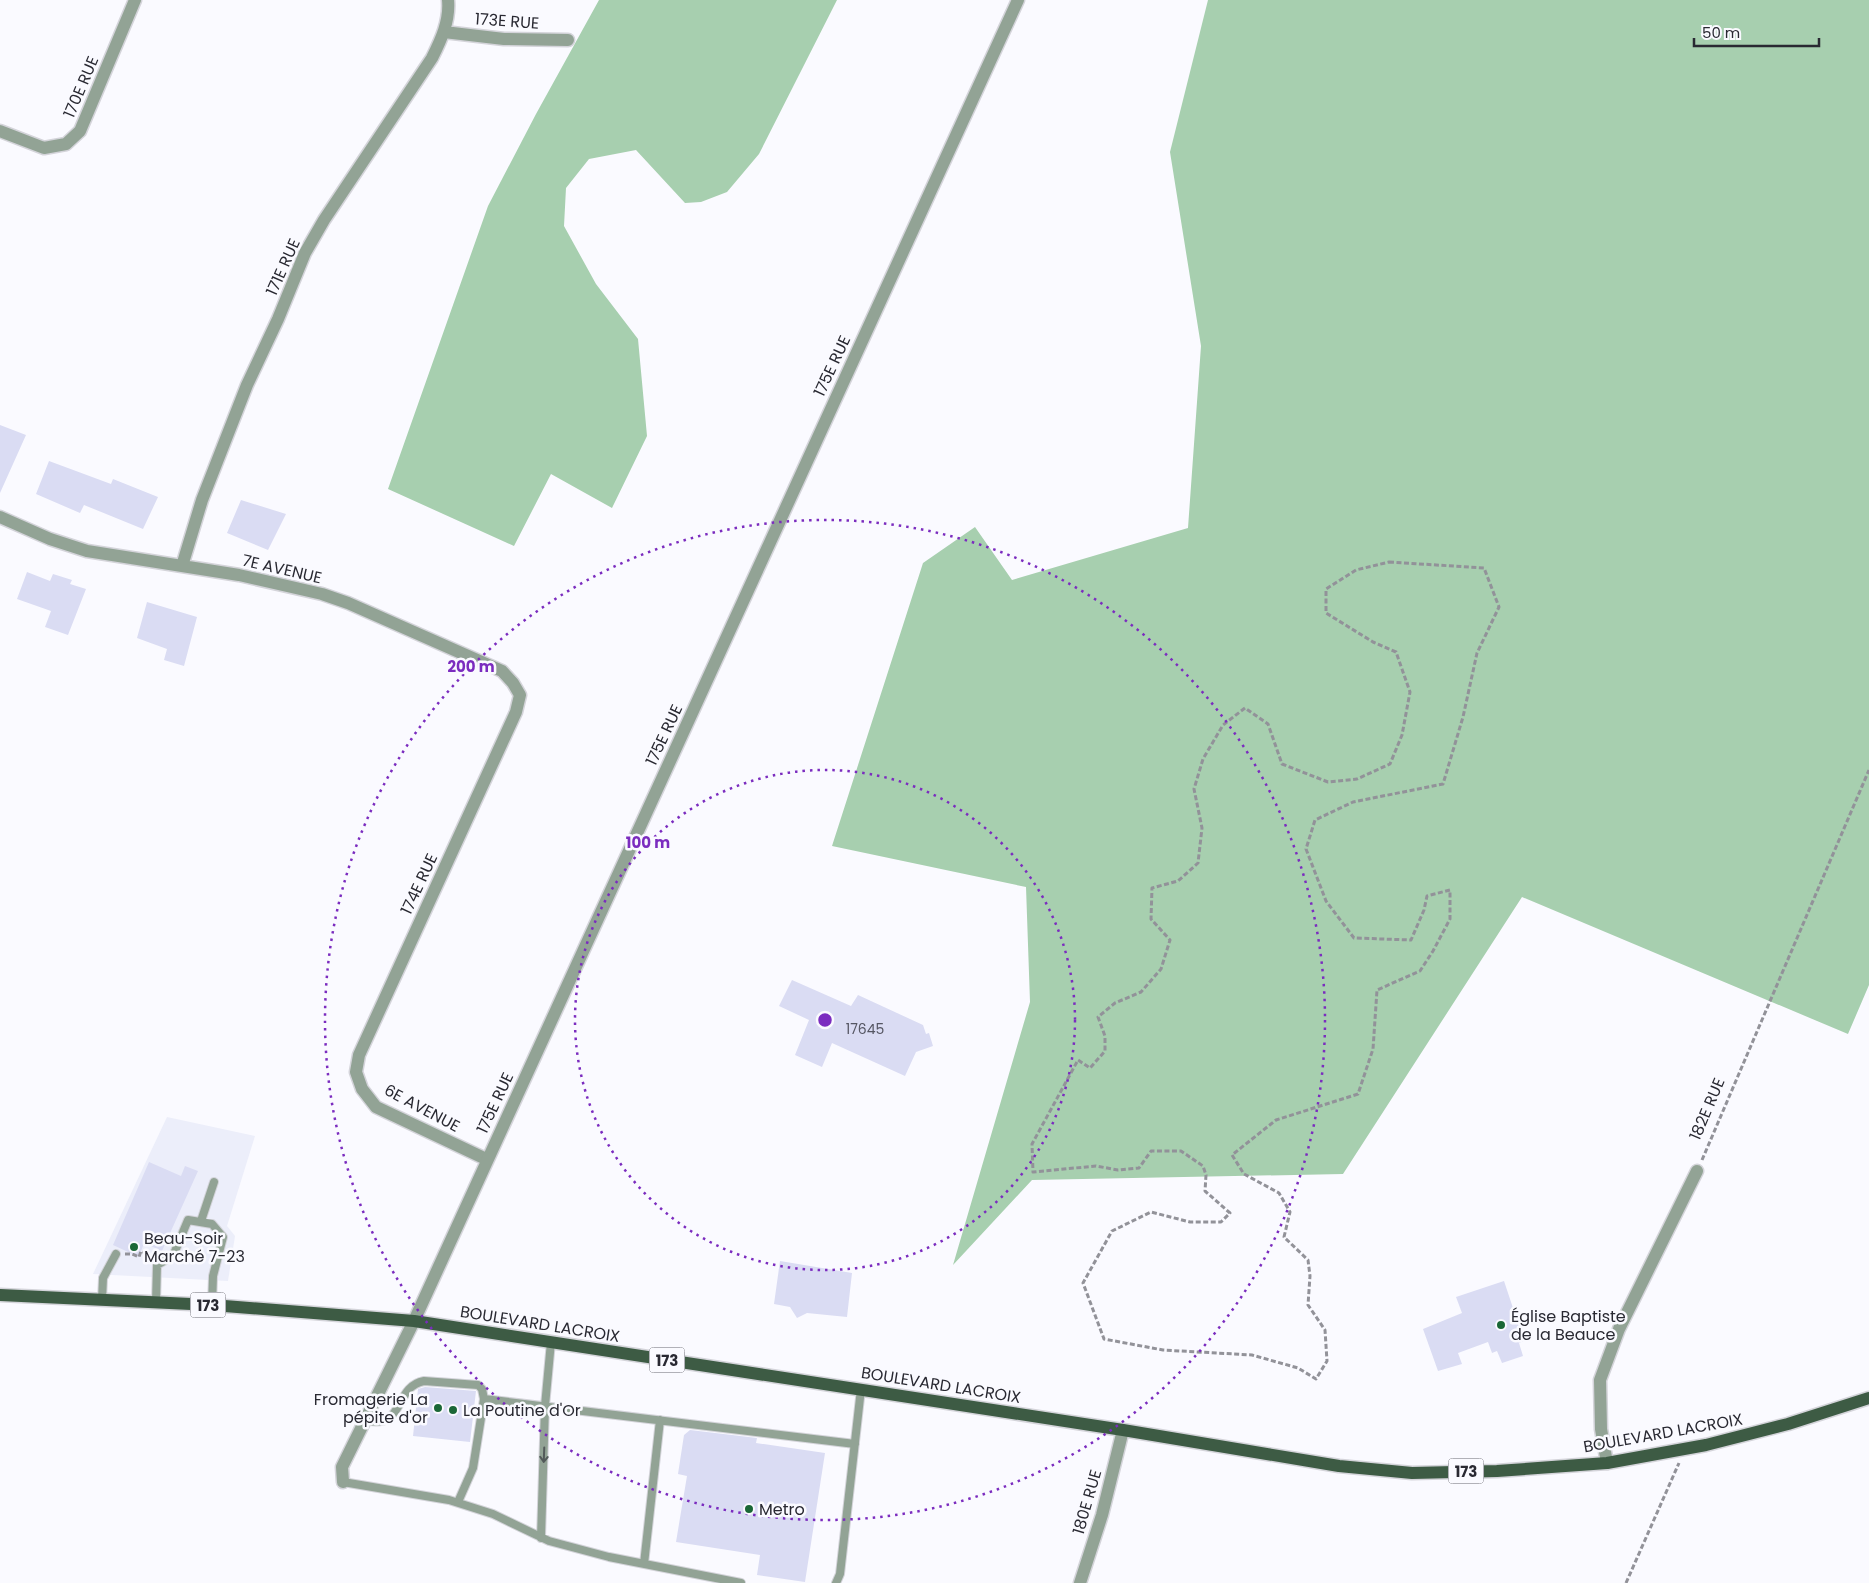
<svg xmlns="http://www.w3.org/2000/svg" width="1869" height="1583" viewBox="0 0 1869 1583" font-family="Poppins,sans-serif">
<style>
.built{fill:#eceefa}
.forest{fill:#a7cfaf}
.building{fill:#dadcf3}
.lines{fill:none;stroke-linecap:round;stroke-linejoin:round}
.service-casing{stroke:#d4d4da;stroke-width:10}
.minor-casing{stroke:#d4d4da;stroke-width:15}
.tertiary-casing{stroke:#d4d4da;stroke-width:15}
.primary-casing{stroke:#d4d4da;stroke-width:15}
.path{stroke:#929299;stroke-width:3;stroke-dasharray:5 2.5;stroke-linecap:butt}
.service{stroke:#92a395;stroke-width:8}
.minor{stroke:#92a395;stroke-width:12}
.tertiary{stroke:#92a395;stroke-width:12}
.primary{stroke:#3d5b44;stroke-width:12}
.oneway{stroke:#535a5a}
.ring{fill:none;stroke:#7b2cbf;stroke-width:2.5;stroke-dasharray:2.5 5}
.poi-dot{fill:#1a6736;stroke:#fafaff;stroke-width:2}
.labels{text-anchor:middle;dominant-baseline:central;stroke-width:5;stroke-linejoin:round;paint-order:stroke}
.number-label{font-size:14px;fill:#555662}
.shield{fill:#fafaff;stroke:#686870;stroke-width:1}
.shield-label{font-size:15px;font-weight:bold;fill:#292932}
.street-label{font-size:16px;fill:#292932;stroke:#fafaff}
.poi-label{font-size:16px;fill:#292932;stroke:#fafaff;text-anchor:start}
.centre{fill:#7b2cbf;stroke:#fafaff;stroke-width:2.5}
.ring-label{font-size:15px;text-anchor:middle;font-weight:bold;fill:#7b2cbf;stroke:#fafaff;stroke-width:5;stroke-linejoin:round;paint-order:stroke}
</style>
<rect width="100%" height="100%" fill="#fafaff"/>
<path class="built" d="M 167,1117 L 255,1136 L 227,1226 L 235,1236 L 228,1281 L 93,1274 Z"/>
<path class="forest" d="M 599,0 L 837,0 L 759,154 L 727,192 L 701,202 L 685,203 L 636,150 L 589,159 L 566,188 L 564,226 L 596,284 L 638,339 L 647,436 L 612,508 L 551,474 L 514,546 L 388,489 L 488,206 L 536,114 Z
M 1208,0 L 1869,0 L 1869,985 L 1848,1034 L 1522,897 L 1343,1174 L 1032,1180 L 953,1265 L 1030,1002 L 1026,887 L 832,846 L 923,563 L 975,527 L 1012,580 L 1188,528 L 1201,346 L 1170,152 Z"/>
<path class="building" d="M 0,425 L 26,435 L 0,493 Z
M 49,461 L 111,484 L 113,479 L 158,497 L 143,529 L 84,505 L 80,513 L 36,494 Z
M 241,500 L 286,514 L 268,550 L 227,533 Z
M 27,572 L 50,581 L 53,574 L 72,580 L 70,584 L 86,589 L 68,635 L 45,627 L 51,611 L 17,599 Z
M 147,602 L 197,617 L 184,666 L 164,660 L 167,649 L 137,638 Z
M 792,980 L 851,1006 L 858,995 L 923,1025 L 926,1034 L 929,1033 L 933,1046 L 916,1052 L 905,1076 L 832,1043 L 822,1067 L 795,1055 L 809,1020 L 779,1006 Z
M 149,1162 L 181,1176 L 185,1166 L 198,1171 L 162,1251 L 144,1243 L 139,1257 L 113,1245 Z
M 780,1261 L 852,1273 L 847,1317 L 807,1313 L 797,1318 L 790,1307 L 774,1304 Z
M 1504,1281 L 1524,1341 L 1519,1343 L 1523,1356 L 1502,1363 L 1497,1351 L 1492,1353 L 1488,1342 L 1458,1353 L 1462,1364 L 1438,1371 L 1423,1329 L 1462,1313 L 1456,1297 Z
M 425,1387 L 476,1391 L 470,1442 L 413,1436 L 418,1389 Z
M 690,1430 L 757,1438 L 756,1443 L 825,1453 L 805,1582 L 757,1575 L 760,1555 L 676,1542 L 687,1476 L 678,1474 L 684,1435 Z"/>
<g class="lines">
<g class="service-casing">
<path id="service" d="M 201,1221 L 214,1182
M 102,1300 L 103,1278 L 116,1254
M 156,1303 L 157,1265 L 173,1256 L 188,1220 L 212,1224 L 223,1237 L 213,1276 L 212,1305
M 365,1420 C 406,1430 393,1387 424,1381 L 478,1385 L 482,1389 L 484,1399 L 855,1444
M 343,1482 L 449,1500 L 493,1514 L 549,1541 L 609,1557 L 741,1583
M 458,1502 L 473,1468 L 484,1399
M 541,1538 L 545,1406 L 551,1342
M 644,1564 L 660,1420
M 836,1583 L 840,1574 L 861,1389"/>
</g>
<g class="minor-casing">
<path id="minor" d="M 444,32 L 504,39 L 568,40
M 0,131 L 44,148 L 66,144 L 80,131 L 135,0
M 0,517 L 50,539 L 87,551 L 239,575 L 322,594 L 348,603 L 502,671 L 513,683 L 520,695 L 516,712 L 359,1055 L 356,1072 L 362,1089 L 376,1107 L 486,1159
M 182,566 L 202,500 L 247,385 L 278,319 L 305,253 L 324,220 L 432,58 C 441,40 450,21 448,0
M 1607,1463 L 1601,1429 L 1600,1380 L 1619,1329 L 1697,1171
M 343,1482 L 342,1467 L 414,1321
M 1080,1583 L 1102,1515 L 1123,1430"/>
</g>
<g class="tertiary-casing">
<path id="tertiary" d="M 414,1321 L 1018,0"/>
</g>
<g class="primary-casing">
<path id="primary" d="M 0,1295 L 212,1305 L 414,1321 L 1123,1430 L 1339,1466 L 1412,1473 L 1497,1471 L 1607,1463 L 1706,1445 L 1788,1424 L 1869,1398"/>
</g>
<path class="path" d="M 1389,562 L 1484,568 L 1499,607 L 1477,653 L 1463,717 L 1443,784 L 1353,802 L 1315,820 L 1306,849 L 1326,901 L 1354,938 L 1411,940 L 1424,910 L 1427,896 L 1450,890 L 1450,919 L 1433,951 L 1420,971 L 1377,990 L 1373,1049 L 1358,1094 L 1276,1120 L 1232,1155 L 1244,1174 L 1279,1193 L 1290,1212 L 1284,1237 L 1308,1260 L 1310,1276 L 1308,1305 L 1325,1330 L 1327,1361 L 1316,1379 L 1298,1368 L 1252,1355 L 1163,1350 L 1104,1339 L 1083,1283 L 1112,1231 L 1151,1212 L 1190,1222 L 1221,1222 L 1230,1213 L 1205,1191 L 1206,1175 L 1203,1166 L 1181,1151 L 1151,1151 L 1139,1168 L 1118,1170 L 1096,1166 L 1033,1172 L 1032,1144 L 1078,1060 L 1090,1068 L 1105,1051 L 1105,1036 L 1098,1017 L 1115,1003 L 1141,992 L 1161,969 L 1170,940 L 1151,919 L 1152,888 L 1178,881 L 1198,863 L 1202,828 L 1194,789 L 1203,759 L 1223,725 L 1245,708 L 1268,724 L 1282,764 L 1328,782 L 1357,779 L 1390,764 L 1402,735 L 1410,692 L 1396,652 L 1373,642 L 1326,613 L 1326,589 L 1356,570 Z
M 1702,1160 L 1869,770
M 125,1254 L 132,1254 L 139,1257 L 141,1251 L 151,1256
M 1626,1583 L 1679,1463"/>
<use href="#service" class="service"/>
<use href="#minor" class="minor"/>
<use href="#tertiary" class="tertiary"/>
<use href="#primary" class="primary"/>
</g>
<defs><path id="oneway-shaft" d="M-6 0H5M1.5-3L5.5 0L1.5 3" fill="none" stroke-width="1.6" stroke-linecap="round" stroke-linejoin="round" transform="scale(1.25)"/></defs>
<use class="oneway" href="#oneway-shaft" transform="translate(544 1455) rotate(92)"/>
<g class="ring">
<circle cx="825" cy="1020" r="250"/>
<circle cx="825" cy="1020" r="500"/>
</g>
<g class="poi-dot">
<circle cx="134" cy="1247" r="5"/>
<circle cx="1501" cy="1325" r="5"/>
<circle cx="438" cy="1408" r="5"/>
<circle cx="453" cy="1410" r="5"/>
<circle cx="749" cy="1509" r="5"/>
</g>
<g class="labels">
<g class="number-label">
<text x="865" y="1029">17645</text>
</g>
<g class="shield">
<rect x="190.5" y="1292.5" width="35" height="25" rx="4"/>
<rect x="649.5" y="1347.5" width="35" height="25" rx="4"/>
<rect x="1448.5" y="1458.5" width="35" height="25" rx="4"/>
</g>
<g class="shield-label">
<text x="208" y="1305">173</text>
<text x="667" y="1360">173</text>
<text x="1466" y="1471">173</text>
</g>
<g class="street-label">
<text transform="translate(507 21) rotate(4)">173E RUE</text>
<text transform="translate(81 87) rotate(-67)">170E RUE</text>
<text transform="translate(283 267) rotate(-66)">171E RUE</text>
<text transform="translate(832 366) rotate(-65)">175E RUE</text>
<text transform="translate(282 569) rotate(13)">7E AVENUE</text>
<text transform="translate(664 735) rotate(-65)">175E RUE</text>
<text transform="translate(419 884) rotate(-65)">174E RUE</text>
<text transform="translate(495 1103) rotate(-65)">175E RUE</text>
<text transform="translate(422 1108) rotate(28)">6E AVENUE</text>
<text transform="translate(1707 1109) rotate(-67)">182E RUE</text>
<text transform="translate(540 1324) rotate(9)">BOULEVARD LACROIX</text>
<text transform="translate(941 1385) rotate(9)">BOULEVARD LACROIX</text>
<text transform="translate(1663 1433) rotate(-10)">BOULEVARD LACROIX</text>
<text transform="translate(1087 1502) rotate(-74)">180E RUE</text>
</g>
<g class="poi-label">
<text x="144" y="1238">Beau-Soir<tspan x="144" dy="18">Marché 7-23</tspan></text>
<text x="1511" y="1316">Église Baptiste<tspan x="1511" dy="18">de la Beauce</tspan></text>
<text x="428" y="1399" text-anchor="end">Fromagerie La<tspan x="428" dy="18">pépite d'or</tspan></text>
<text x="463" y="1410">La Poutine d'Or</text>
<text x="759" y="1509">Metro</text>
</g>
</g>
<circle cx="825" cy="1020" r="8" class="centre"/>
<g class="ring-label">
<text x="471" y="672">200 m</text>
<text x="648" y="848">100 m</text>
</g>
<path d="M1694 38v8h125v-8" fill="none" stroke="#292932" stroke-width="2.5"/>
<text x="1702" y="38" font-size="15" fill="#292932" stroke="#fafaff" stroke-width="4" paint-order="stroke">50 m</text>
</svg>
